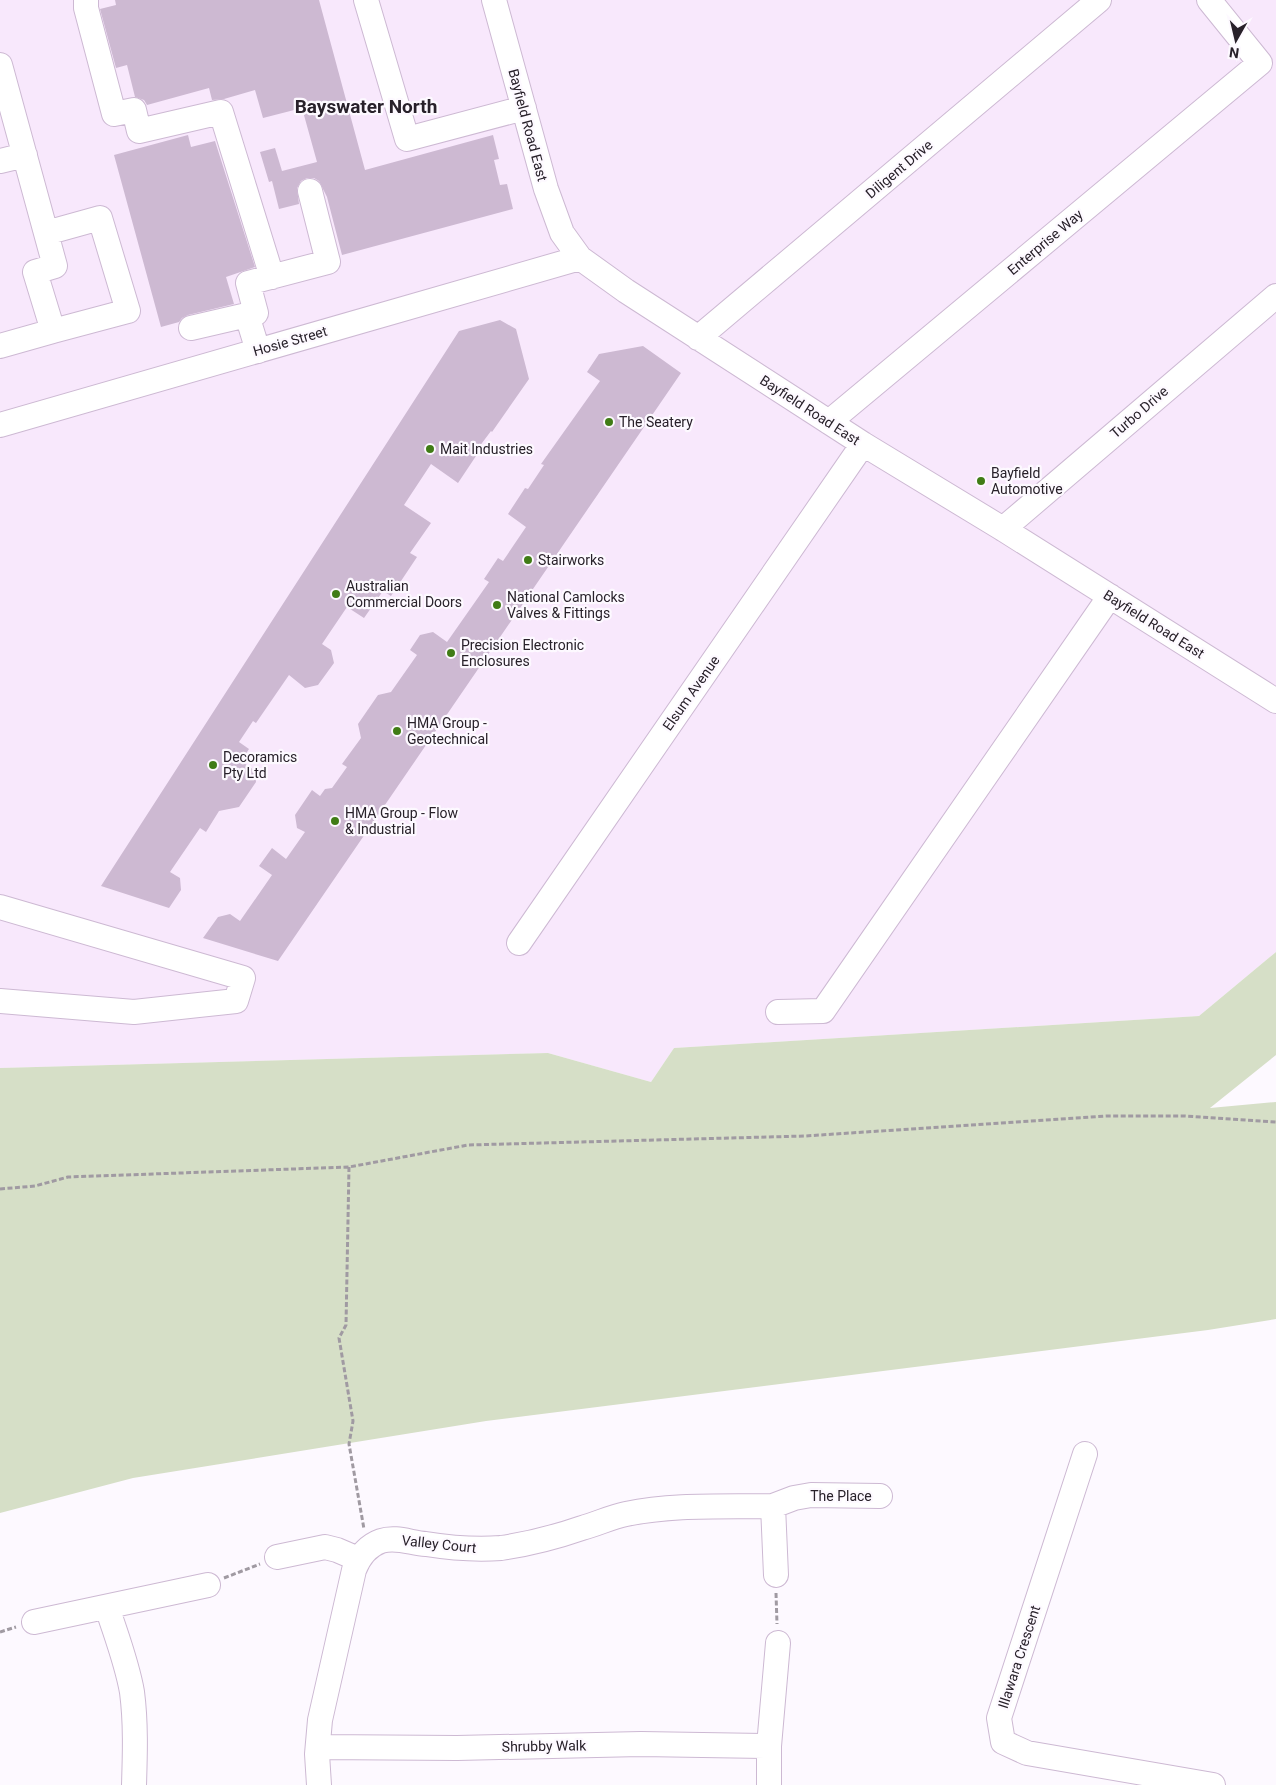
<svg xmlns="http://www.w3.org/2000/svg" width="1276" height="1785" viewBox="0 0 1276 1785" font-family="Roboto,sans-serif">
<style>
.built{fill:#f8e8fc}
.green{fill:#d6dfc7}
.building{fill:#cdb9d2}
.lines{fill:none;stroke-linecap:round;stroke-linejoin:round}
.minor-casing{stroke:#cdb9d3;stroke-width:26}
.path{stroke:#a09aa2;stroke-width:3;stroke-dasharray:5 2.5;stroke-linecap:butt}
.minor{stroke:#fff;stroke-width:24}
.poi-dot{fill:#407c16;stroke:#fdf9ff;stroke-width:2}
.labels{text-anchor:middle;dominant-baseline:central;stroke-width:4.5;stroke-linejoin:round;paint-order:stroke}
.street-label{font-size:14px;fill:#28212a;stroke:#fdf9ff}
.poi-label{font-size:14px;fill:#28212a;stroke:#fdf9ff;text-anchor:start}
.district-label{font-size:19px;font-weight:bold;fill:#28212a;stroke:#fdf9ff}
</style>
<rect width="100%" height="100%" fill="#fdf9ff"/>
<path class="built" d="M 0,0 L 1276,0 L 1276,952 L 1199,1016 L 674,1048 L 651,1082 L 548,1053 L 0,1068 Z"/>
<path class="green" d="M 1276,952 L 1276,1055 L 1210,1108 L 1276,1102 L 1276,1319 L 1208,1330 L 486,1421 L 133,1478 L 0,1513 L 0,1068 L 548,1053 L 651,1082 L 674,1048 L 1199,1016 Z"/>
<path class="building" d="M 115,0 L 319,0 L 365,170 L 493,135 L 499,159 L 494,160 L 500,185 L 507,184 L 513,209 L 342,255 L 327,197 L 319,181 L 314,178 L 307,178 L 301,181 L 297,188 L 299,204 L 279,209 L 272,181 L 269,182 L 260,152 L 275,148 L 282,171 L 317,162 L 302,108 L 263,118 L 255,90 L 224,99 L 212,100 L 209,88 L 147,105 L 144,100 L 135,97 L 127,65 L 116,68 L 100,9 L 116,5 Z
M 188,135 L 191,147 L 215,141 L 255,267 L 226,277 L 234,304 L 188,315 L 182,318 L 179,322 L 161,327 L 114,155 Z
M 500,320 L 516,329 L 529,379 L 492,432 L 491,431 L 482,443 L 474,455 L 476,456 L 458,483 L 431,464 L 404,505 L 431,523 L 410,553 L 417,557 L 391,596 L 383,591 L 364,618 L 347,607 L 322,644 L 331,650 L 334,663 L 318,685 L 305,688 L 289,675 L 256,723 L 253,721 L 239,742 L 249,749 L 241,761 L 254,770 L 256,782 L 239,807 L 219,811 L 206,832 L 200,828 L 170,872 L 180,878 L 181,890 L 169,908 L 101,886 L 459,331 Z
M 643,346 L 681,373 L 278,961 L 203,938 L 218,917 L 230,914 L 240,921 L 272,875 L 259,866 L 272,848 L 286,859 L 305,832 L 297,828 L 295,815 L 312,790 L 320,796 L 325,789 L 332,788 L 347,767 L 342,764 L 361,738 L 358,724 L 378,695 L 391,692 L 417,655 L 410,650 L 420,635 L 433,632 L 447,642 L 489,582 L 484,579 L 498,558 L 503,561 L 526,527 L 508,514 L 525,488 L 528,489 L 544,465 L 541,464 L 600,381 L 587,372 L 599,354 Z"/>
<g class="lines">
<g class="minor-casing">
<path id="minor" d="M 86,0 L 86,8 L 114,114 L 134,110 L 139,131 L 221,112 L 272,277
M 366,0 L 407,139 L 524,108
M 494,0 L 546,189 L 562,233 L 580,258 L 626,291 L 863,444 L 1003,529 L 1276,701
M 0,161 L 25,155
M 46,233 L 100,218 L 128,311 L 53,331
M 191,328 L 247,315
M 698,338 L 1099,0
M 0,346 L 53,331 L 35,272 L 55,266 L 0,65
M 258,351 L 247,315 L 256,313 L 248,283 L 328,262 L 310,191
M 829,422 L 1260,63 L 1209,0
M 0,425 L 580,258
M 1003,529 L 1276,296
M 0,907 L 243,978 L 236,1001 L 134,1012 L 0,1001
M 519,943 L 863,444
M 778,1012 L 823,1011 L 1110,596
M 1085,1454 L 999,1718 L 1003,1742 L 1027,1753 L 1213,1785
M 773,1506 L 794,1498 L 811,1495 L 880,1496
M 277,1557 L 325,1547 L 337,1550 L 358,1559
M 107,1607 C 116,1635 127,1663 132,1692 C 136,1723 135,1754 134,1785
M 34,1622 L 208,1585
M 318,1747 L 457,1748 L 641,1744 L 769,1746
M 319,1785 L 317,1754 L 320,1720 L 354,1570 C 359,1557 367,1546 381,1541 C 396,1536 411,1543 426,1544 C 451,1548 476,1550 501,1548 C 529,1544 556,1537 582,1528 C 597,1524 611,1517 626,1514 C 675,1504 723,1507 773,1506 L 776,1575
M 769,1785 L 769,1746 L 778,1643"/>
</g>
<path class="path" d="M 349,1167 L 346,1325 L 339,1338 L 353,1421 L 349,1444 L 364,1529
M 0,1189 L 35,1186 L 68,1177 L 349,1167 L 468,1145 L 805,1136 L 1107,1116 L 1184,1116 L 1276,1122
M 224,1578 L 260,1564
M 776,1593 L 777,1624
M 0,1632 L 16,1627"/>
<use href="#minor" class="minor"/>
</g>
<g class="poi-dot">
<circle cx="609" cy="422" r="5"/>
<circle cx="430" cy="449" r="5"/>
<circle cx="981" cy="481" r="5"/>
<circle cx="528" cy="560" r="5"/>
<circle cx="336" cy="594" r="5"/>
<circle cx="497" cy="605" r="5"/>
<circle cx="451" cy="653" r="5"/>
<circle cx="397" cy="731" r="5"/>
<circle cx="213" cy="765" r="5"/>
<circle cx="335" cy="821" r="5"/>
</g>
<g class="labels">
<g class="street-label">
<text transform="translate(528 125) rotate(75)">Bayfield Road East</text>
<text transform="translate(899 169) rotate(-40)">Diligent Drive</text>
<text transform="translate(1045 242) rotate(-40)">Enterprise Way</text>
<text transform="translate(290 341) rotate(-16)">Hosie Street</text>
<text transform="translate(810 410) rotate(33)">Bayfield Road East</text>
<text transform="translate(1139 412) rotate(-41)">Turbo Drive</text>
<text transform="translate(1154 624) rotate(32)">Bayfield Road East</text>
<text transform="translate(691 693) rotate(-55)">Elsum Avenue</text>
<text x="841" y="1496">The Place</text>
<text transform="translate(439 1544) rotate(6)">Valley Court</text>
<text transform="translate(1019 1657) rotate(-72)">Illawara Crescent</text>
<text transform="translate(544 1746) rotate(-1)">Shrubby Walk</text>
</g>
<g class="poi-label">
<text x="619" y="422">The Seatery</text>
<text x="440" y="449">Mait Industries</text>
<text x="991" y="473">Bayfield<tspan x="991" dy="16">Automotive</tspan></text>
<text x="538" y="560">Stairworks</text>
<text x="346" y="586">Australian<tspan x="346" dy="16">Commercial Doors</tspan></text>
<text x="507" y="597">National Camlocks<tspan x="507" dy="16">Valves &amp; Fittings</tspan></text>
<text x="461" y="645">Precision Electronic<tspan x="461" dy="16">Enclosures</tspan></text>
<text x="407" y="723">HMA Group -<tspan x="407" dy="16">Geotechnical</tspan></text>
<text x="223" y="757">Decoramics<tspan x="223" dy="16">Pty Ltd</tspan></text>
<text x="345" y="813">HMA Group - Flow<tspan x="345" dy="16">&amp; Industrial</tspan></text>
</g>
<g class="district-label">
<text x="366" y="106">Bayswater North</text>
</g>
</g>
<g transform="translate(1236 40) rotate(188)" stroke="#fdf9ff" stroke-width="4" paint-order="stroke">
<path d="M0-4L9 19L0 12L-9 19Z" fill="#28212a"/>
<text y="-8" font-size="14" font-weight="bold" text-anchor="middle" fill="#28212a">N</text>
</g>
</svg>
